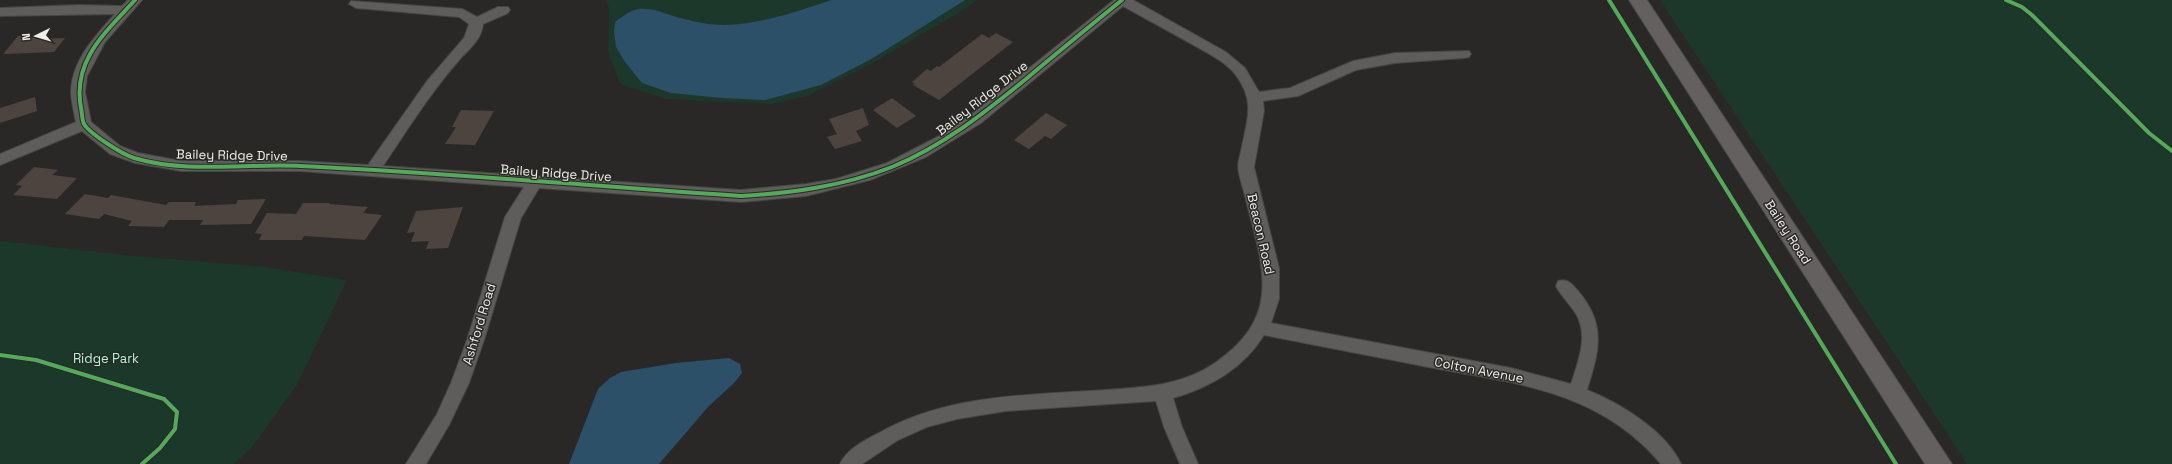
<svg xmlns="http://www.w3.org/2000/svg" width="2172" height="464" viewBox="0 0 2172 464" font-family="'Space Grotesk',sans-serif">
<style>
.green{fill:#1b382b}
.water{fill:#2c5068}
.building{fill:#4d4440}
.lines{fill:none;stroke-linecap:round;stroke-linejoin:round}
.street-casing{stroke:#464544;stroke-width:2}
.secondary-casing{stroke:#464544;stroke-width:2}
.street{fill:#5e5d5c;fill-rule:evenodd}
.secondary{fill:#656060;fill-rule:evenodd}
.cycleway-casing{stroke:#2b2825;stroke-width:6}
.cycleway{stroke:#51ab58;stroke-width:4}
.labels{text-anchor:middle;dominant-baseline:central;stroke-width:3;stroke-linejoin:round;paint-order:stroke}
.street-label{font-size:13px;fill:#efeeec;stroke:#2b2825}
.park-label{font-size:13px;fill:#a9f8d4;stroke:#2b2825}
</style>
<rect width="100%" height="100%" fill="#2a2826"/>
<path class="green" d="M 606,0 L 977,0 L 957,14 L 869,65 L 807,96 L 772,104 L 666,99 L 620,84 L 608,52 L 609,8 Z
M 1660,0 L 2172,0 L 2172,464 L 1967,464 Z
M 0,241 L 133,256 L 264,267 L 347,280 L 297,385 L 252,447 L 234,464 L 0,464 Z"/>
<path class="water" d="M 831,0 L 965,0 L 873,58 L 821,85 L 765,100 L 722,98 L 671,93 L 642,83 L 625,62 L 616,47 L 614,32 L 615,22 C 622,17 630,10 639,9 C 654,7 670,16 684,19 C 696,22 711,25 724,25 C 760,24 797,12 831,0 Z
M 729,358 L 740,364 L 742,373 L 734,383 L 708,407 L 659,464 L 569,464 L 598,389 L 610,378 L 621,372 L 676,363 Z"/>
<path class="building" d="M 996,33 L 1013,42 L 939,100 L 913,85 L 915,84 L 912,82 L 927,69 L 931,71 L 937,66 L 939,67 L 982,34 L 989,38 Z
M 40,35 L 38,39 L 65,38 L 54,52 L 3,54 L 18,36 Z
M 35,97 L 37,111 L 0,123 L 0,108 Z
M 892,98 L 916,116 L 897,128 L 873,110 Z
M 863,108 L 869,125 L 856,131 L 862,141 L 835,149 L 827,137 L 837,134 L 829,119 Z
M 461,110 L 494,111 L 475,145 L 445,144 L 456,127 L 452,127 Z
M 1046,113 L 1067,125 L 1051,139 L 1045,136 L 1029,149 L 1014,140 Z
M 34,167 L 58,170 L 52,175 L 77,178 L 57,199 L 13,195 L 22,186 L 16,185 Z
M 85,194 L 108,198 L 111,195 L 166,205 L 169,202 L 196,202 L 194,206 L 236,204 L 238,200 L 266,199 L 251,224 L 200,225 L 203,220 L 169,220 L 164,227 L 128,226 L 132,221 L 104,214 L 99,219 L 65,214 Z
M 303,203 L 330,203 L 329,204 L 368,207 L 363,213 L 382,215 L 365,240 L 304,236 L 302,240 L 259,240 L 262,234 L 255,233 L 267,213 L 296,214 Z
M 463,207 L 448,248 L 426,249 L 429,241 L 411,242 L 415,232 L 407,233 L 416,211 Z"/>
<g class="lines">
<g class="street-casing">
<path id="street" d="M 128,0 L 142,0 L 105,42 L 87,76 L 85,92 L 91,122 L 120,146 L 138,153 L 181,161 L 299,161 L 368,165 L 427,81 L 464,38 L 469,24 L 459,17 L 356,8 L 349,4 L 351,1 L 462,9 L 477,17 L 498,7 L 508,7 L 510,10 L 508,13 L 483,24 C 482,39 469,49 460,59 C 431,92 407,130 383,166 L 741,190 L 806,184 L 836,179 L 887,163 L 943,134 L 971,115 L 1114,0 L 1133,0 L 1226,52 L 1245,68 L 1259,92 L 1290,88 L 1353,61 L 1395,53 L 1469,51 L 1471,54 L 1469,57 L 1464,58 L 1395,63 L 1356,70 L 1298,96 L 1263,101 L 1264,111 L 1254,167 L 1279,268 L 1279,299 L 1271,323 L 1511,368 L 1571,384 C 1578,362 1589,336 1576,314 C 1570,304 1561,296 1556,286 L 1558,281 C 1568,278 1572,284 1578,291 C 1607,325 1599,351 1587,390 C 1620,403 1666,431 1681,464 L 1661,464 C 1600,391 1516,383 1428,367 C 1374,356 1319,346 1264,335 C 1244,368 1209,388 1173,398 L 1182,427 L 1198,464 L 1180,464 L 1164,427 L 1156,401 L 1006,411 L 957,419 L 927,427 L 898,440 L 862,464 L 840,464 C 846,450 865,440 879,433 C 948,394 1029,395 1106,390 C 1145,387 1181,386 1215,363 C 1283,316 1263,268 1246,200 C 1244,190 1239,178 1238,167 C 1238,161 1241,153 1242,146 C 1248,118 1255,100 1235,74 C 1224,60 1205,52 1190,43 C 1168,31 1145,18 1123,6 L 981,123 L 926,157 L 870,180 L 806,196 L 741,202 L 539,188 L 521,218 L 484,340 L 469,383 L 449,425 L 426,464 L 406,464 L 437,414 L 451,383 L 467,340 L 505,217 L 524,187 L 299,171 L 181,171 L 135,163 L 110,154 L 82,131 L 0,165 L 0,154 L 76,122 C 74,112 71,101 71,91 C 72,60 96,35 115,14 L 0,16 L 0,8 L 79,5 L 122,6 Z"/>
</g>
<g class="secondary-casing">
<path id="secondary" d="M 1629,0 L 1647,0 L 1952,464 L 1925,464 Z"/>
</g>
<use href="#street" class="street"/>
<use href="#secondary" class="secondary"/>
<g class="cycleway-casing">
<path id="cycleway" d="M 135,0 C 106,32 72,60 81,108 C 82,112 82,120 84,124 C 90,134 122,154 134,158 C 187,174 246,163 301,166 C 448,173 594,186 741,196 C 793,193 843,186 892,167 C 943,146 984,113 1026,79 C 1058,52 1090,26 1122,0
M 1609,0 L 1896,464
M 2006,0 L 2022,7 L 2032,15 L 2149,133 L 2172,151
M 0,355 L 36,360 L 164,399 L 177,412 L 175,429 L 160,448 L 142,464"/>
</g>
<use href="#cycleway" class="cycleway"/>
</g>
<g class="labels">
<g class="street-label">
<text transform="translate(982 98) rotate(-38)">Bailey Ridge Drive</text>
<text transform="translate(232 155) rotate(1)">Bailey Ridge Drive</text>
<text transform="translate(556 173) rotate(4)">Bailey Ridge Drive</text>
<text transform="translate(1788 232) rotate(57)">Bailey Road</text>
<text transform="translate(1261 234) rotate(77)">Beacon Road</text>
<text transform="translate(479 324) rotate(-73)">Ashford Road</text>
<text transform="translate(1479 370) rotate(11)">Colton Avenue</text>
</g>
<g class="park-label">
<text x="106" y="358">Ridge Park</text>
</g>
</g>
<g transform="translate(36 36) rotate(265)" stroke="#2b2825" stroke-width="3" paint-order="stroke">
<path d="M0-3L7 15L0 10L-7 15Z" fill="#efeeec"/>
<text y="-6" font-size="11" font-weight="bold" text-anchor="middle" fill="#efeeec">N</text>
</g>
</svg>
